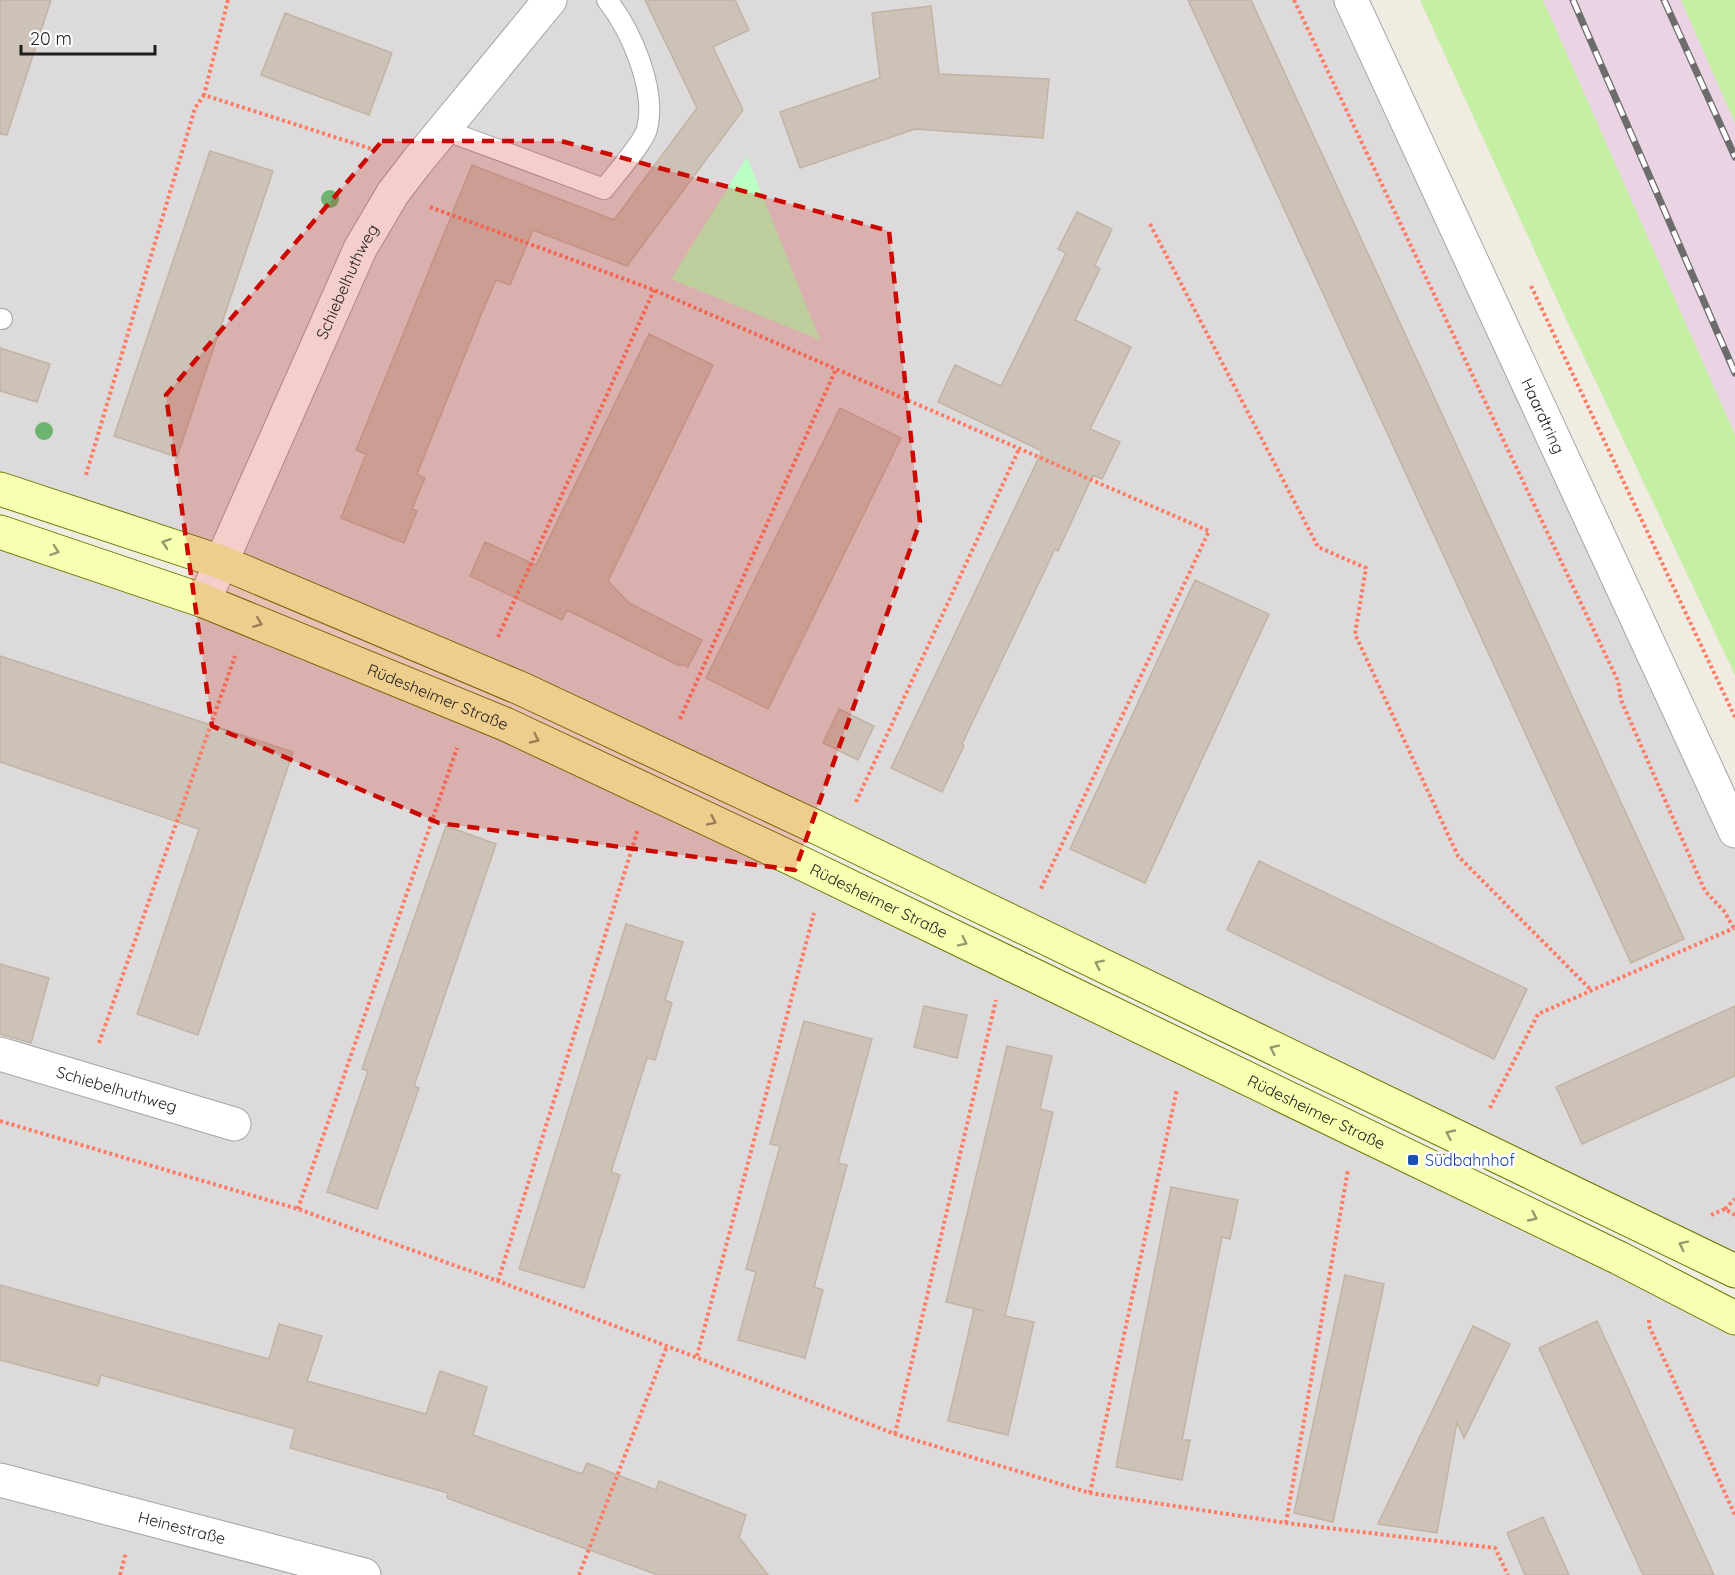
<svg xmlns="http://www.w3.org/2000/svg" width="1735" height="1575" viewBox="0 0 1735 1575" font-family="Quicksand,sans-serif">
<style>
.residential{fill:#dcdada}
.industrial{fill:#ead4e4}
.grass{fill:#c5efa3}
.park{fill:#baffc3}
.building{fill:#ccc2b8;stroke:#c3b3a3;stroke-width:1.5}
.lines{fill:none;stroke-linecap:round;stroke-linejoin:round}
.lane-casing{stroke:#a5a5a5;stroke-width:22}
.street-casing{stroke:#a5a5a5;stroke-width:35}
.secondary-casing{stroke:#677900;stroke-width:35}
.path{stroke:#ff7b64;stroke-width:4;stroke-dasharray:3 3;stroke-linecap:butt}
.lane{stroke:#fff;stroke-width:20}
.street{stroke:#fff;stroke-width:33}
.secondary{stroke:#f8ffb1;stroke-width:33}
.rail-casing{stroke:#6c6c6c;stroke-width:7}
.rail{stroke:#fff;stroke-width:4.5;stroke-dasharray:14;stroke-linecap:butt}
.tree{fill:#6cb470}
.oneway{stroke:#969a6f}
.marked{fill:#cb0900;fill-opacity:0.2;stroke:#cb0900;stroke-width:4.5;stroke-dasharray:12 8;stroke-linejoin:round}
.transit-dot{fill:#1a4fb4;stroke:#fff;stroke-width:2}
.labels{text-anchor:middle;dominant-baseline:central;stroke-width:5;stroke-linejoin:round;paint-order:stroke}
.street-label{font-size:16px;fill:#1e1e1e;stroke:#fff}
.transit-label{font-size:16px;fill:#164399;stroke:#fff;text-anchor:start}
</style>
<rect width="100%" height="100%" fill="#f0ece2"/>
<path class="residential" d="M 0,0 L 1361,0 L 1735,830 L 1735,1271 L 522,689 L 0,489 Z
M 0,532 L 505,724 L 1735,1318 L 1735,1575 L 0,1575 Z"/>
<path class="industrial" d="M 1420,0 L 1735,0 L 1735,675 L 1560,306 Z"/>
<path class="grass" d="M 1420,0 L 1543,0 L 1735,435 L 1735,675 L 1560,306 Z
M 1681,0 L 1735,0 L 1735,123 Z"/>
<path class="park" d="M 747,157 L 820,340 L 671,279 Z"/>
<path class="building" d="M 0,0 L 51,0 L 7,135 L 0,134 Z
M 645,0 L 735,0 L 749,30 L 713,47 L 743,110 L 627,266 L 533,230 L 510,285 L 496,280 L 483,310 L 417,474 L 425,478 L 412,509 L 417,511 L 404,543 L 341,518 L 366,454 L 356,450 L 472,165 L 614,220 L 697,108 Z
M 1188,0 L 1251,0 L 1684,939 L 1631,963 Z
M 931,6 L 939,74 L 1049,79 L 1043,138 L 915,129 L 800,168 L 780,112 L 880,78 L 872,13 Z
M 285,13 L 392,53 L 369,115 L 261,75 Z
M 210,151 L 273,171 L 177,457 L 114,436 Z
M 1077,212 L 1112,229 L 1095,265 L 1100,269 L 1075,320 L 1131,347 L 1090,429 L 1120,442 L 1102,479 L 1093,475 L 1058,551 L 1055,549 L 962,744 L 964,746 L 942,792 L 891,768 L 1042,451 L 938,402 L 955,365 L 1001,386 L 1066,253 L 1058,249 Z
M 649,334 L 713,365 L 608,581 L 629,603 L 702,640 L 688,667 L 681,664 L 680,666 L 567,610 L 562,620 L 470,576 L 485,542 L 536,565 Z
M 0,348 L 50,364 L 37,402 L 0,391 Z
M 840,408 L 901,438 L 768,709 L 706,678 Z
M 1195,580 L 1269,614 L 1145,883 L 1070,849 Z
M 0,656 L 293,752 L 198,1035 L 137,1014 L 199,829 L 0,762 Z
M 839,709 L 874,726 L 858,760 L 823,743 Z
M 446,826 L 496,844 L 414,1086 L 419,1088 L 377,1209 L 327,1192 L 368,1071 L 362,1069 Z
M 1259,861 L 1527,989 L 1494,1059 L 1227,930 Z
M 626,924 L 683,942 L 665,1000 L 672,1003 L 655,1060 L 647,1058 L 611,1172 L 620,1175 L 584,1288 L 519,1269 Z
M 0,964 L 49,978 L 31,1043 L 0,1034 Z
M 924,1006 L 967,1015 L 957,1058 L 914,1047 Z
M 1735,1006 L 1735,1076 L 1582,1144 L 1556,1087 Z
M 804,1021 L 872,1039 L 838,1163 L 847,1165 L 814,1287 L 823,1290 L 805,1358 L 738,1340 L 756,1272 L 746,1269 L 780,1146 L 770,1144 Z
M 1007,1046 L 1052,1056 L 1040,1109 L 1053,1112 L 1005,1316 L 1034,1322 L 1008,1435 L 948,1421 L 974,1309 L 984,1311 L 946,1302 Z
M 1171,1187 L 1238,1200 L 1230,1239 L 1222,1237 L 1199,1352 L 1182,1440 L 1190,1440 L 1182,1480 L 1116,1467 Z
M 1345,1275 L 1384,1284 L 1333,1522 L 1294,1513 Z
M 0,1285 L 269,1359 L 279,1324 L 322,1336 L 307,1381 L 426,1414 L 440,1371 L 487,1387 L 473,1435 L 582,1474 L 587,1463 L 656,1490 L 659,1481 L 746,1515 L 739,1537 L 768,1575 L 658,1575 L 447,1498 L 448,1493 L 290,1448 L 295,1429 L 101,1375 L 98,1386 L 0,1360 Z
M 1597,1321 L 1714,1575 L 1643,1575 L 1539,1348 Z
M 1473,1326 L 1510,1344 L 1464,1438 L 1457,1422 L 1437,1533 L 1378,1524 Z
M 1543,1517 L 1569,1575 L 1525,1575 L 1507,1533 Z"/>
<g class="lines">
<g class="lane-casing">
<path id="lane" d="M 442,129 L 604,189 C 614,176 644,142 647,129 C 657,90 631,30 607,0
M 0,319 L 2,319"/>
</g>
<g class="street-casing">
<g id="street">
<path id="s1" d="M 1351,0 L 1735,831"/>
<path id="s2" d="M 204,601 L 360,249 L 393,193 L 416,163 L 550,0"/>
<path id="s3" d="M 0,1054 L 234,1124"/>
<path id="s4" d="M 0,1480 L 364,1575"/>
</g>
</g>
<g class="secondary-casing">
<g id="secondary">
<path d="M 0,489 L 221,562 L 522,689 L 814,826 L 1735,1271"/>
<path id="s5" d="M 0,532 L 204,601 L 505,724 L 797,861 L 1619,1258 L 1735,1318"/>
</g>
</g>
<path class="path" d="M 228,0 L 204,95 L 375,150
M 1294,0 L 1618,681 L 1621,700 L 1705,891 L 1724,911 L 1735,930
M 430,207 L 654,290 L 1209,531 L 1040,891
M 1150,224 L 1318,547 L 1366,568 L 1355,634 L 1458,856 L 1591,990
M 1531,286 L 1735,717
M 86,475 L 195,108 L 204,95
M 498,637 L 654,290
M 680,719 L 836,369
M 856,802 L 1019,449
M 99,1043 L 235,656
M 1490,1108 L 1538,1014 L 1734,928
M 0,1121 L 298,1209 L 498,1281 L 895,1434 L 1090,1493 L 1286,1523 L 1495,1548 L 1508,1575
M 298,1209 L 457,748
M 1725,1209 L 1735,1199
M 1711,1215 L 1725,1209 L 1735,1215
M 498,1281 L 638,829
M 1649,1320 L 1649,1326 L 1735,1515
M 697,1356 L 814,913
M 895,1434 L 996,1000
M 1090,1493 L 1177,1089
M 1286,1523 L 1348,1170
M 120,1575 L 126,1552
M 579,1575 L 667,1346"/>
<use href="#lane" class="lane"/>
<use href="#street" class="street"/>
<use href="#secondary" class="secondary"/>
<g class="rail-casing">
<path id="rail" d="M 1573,0 L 1735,373
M 1664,0 L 1735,157"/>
</g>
<use href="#rail" class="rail"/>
</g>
<g class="tree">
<circle cx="330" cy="199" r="9"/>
<circle cx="44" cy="431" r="9"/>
</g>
<defs><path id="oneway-chevron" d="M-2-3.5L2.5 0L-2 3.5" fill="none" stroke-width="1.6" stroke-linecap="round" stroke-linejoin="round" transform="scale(1.5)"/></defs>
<g class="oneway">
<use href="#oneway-chevron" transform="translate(166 543) rotate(-161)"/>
<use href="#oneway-chevron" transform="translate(55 551) rotate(19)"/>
<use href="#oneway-chevron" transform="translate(258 623) rotate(22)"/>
<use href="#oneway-chevron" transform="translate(535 739) rotate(25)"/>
<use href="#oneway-chevron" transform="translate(712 821) rotate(25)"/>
<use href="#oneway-chevron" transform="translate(963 942) rotate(26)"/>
<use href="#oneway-chevron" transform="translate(1099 964) rotate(-154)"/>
<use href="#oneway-chevron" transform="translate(1274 1049) rotate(-154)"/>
<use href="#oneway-chevron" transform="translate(1450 1134) rotate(-155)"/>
<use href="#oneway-chevron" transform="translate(1533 1217) rotate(25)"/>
<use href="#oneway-chevron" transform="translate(1683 1245) rotate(-154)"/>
</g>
<path class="marked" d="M 382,141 L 561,141 L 889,231 L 920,522 L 795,870 L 439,823 L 212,726 L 166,395 Z"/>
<rect class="transit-dot" x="1407" y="1154" width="12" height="12" rx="3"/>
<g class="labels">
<g class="street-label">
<text stroke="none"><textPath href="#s2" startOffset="350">Schiebelhuthweg</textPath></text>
<text stroke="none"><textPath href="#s1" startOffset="458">Haardtring</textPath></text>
<text stroke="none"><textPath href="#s5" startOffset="468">Rüdesheimer Straße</textPath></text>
<text stroke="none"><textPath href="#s5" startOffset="954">Rüdesheimer Straße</textPath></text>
<text stroke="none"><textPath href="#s3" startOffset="122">Schiebelhuthweg</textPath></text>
<text stroke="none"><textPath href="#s5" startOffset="1440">Rüdesheimer Straße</textPath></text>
<text stroke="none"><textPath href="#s4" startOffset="188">Heinestraße</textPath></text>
</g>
<g class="transit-label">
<text x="1425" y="1160">Südbahnhof</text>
</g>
</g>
<path d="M21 45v9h134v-9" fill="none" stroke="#1e1e1e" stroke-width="3"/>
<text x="30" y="45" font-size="18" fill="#1e1e1e" stroke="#ffffff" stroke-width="4.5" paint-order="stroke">20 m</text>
</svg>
